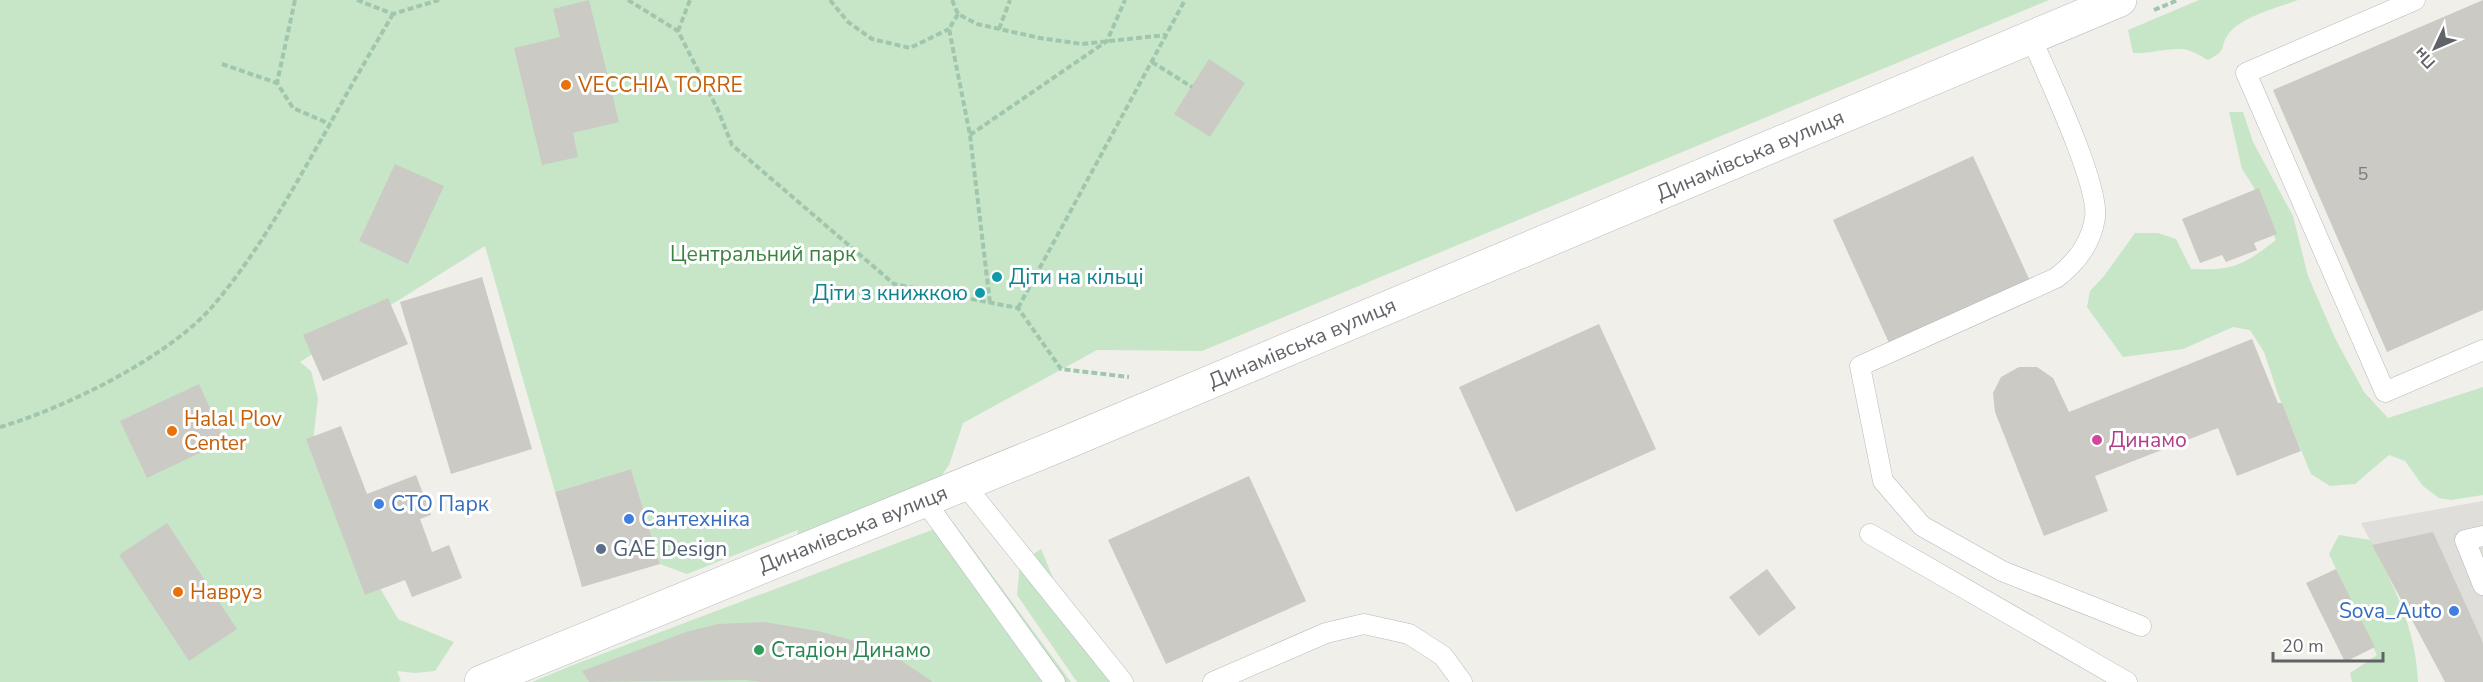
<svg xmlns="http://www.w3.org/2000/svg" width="2483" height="682" viewBox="0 0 2483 682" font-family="'Nunito Sans',sans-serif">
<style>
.industrial{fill:#e0deda}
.green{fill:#c7e6c8}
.building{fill:#cccac5}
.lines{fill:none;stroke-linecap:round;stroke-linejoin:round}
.service-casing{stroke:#b5b8bc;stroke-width:21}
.tertiary-casing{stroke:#b5b8bc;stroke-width:34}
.path{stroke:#a0c7ad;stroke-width:4;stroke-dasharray:6 3;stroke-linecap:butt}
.service{stroke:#fff;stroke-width:20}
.tertiary{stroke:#fff;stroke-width:33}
.food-dot{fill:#e8710a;stroke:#fff;stroke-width:2}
.culture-dot{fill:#0f9aa8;stroke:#fff;stroke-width:2}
.hotel-dot{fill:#d1479c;stroke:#fff;stroke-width:2}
.shop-dot{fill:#3f7fe0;stroke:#fff;stroke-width:2}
.service-dot{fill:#5c6f8a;stroke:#fff;stroke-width:2}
.leisure-dot{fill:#2e9e5b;stroke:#fff;stroke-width:2}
.labels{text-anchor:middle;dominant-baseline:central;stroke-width:6;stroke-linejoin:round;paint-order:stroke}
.number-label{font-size:18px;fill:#7b7d7e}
.food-label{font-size:21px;fill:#c56008;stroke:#fff;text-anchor:start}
.street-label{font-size:21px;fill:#606367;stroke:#fff}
.park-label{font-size:21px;fill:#3b8241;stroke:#fff}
.culture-label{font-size:21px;fill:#0d838f;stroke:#fff;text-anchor:start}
.hotel-label{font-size:21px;fill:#b23c85;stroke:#fff;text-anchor:start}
.shop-label{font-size:21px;fill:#366cbe;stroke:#fff;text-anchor:start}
.service-label{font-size:21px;fill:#4e5e75;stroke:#fff;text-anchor:start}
.leisure-label{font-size:21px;fill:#27864d;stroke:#fff;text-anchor:start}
</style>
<rect width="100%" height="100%" fill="#f0efe9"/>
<path class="industrial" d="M 2483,501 L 2483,682 L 2396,590 L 2361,523 Z"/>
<path class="green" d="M 0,0 L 2049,0 L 1202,351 L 1097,350 L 963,423 L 949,465 L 940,478 L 796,540 L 798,530 L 687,574 L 660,564 L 631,469 L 555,492 L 485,246 L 300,362 L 311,371 L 318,398 L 313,442 L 366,564 L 398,619 L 454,642 L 435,671 L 415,673 L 397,671 L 401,681 L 398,682 L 0,682 Z
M 2199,0 L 2298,0 C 2279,7 2242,17 2230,32 C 2218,46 2230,49 2208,60 C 2200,56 2191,49 2181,49 C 2165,48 2149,54 2133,53 L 2128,30 Z
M 2229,112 L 2243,112 L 2253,142 L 2293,216 L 2308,276 L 2335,338 L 2364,392 L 2388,418 L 2483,387 L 2483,495 L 2451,500 L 2439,498 L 2423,486 L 2405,461 L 2389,455 L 2355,484 L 2330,486 L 2311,474 L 2279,397 L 2264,352 L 2250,330 L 2233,327 L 2183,349 L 2123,357 L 2087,307 L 2090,291 L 2104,276 L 2135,233 L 2158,233 L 2176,239 L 2191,269 C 2234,271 2243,265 2276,240 L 2253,186 L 2242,169 Z
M 953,522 L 1071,682 L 532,682 L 573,665 Z
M 2339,535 L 2370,540 C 2394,586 2416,629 2418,682 L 2352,682 L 2350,673 L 2377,655 L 2329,554 Z
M 1041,549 L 1077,636 L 1110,682 L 1077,682 L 1017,595 L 1020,563 Z"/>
<path class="building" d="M 589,0 L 619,122 L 573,133 L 578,157 L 542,165 L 514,48 L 560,37 L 553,9 Z
M 2483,0 L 2483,310 L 2387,352 L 2273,90 Z
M 1209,59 L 1245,83 L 1210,137 L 1174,114 Z
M 1973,156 L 2030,281 L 1890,345 L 1833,220 Z
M 395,164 L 444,186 L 408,264 L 359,241 Z
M 2259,188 L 2277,234 L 2254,243 L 2257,250 L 2226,262 L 2222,255 L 2200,263 L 2182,219 Z
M 482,277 L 532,449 L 451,474 L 400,302 Z
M 388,298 L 408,344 L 323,381 L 303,335 Z
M 1599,324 L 1656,449 L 1516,512 L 1459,387 Z
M 2252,339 L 2278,403 L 2282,403 L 2301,451 L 2237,476 L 2218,428 L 2095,476 L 2108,511 L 2044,536 L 1995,412 L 1993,393 L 2001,377 L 2019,367 L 2037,367 L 2053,378 L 2069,412 Z
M 199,384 L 225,441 L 147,478 L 120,421 Z
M 341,426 L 367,494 L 416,475 L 431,515 L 420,519 L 432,552 L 449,545 L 462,578 L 412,597 L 405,580 L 365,595 L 306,439 Z
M 631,469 L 660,564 L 582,587 L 555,492 Z
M 1249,476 L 1306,601 L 1166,664 L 1108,540 Z
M 167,523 L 237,629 L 189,661 L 119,555 Z
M 2433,532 L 2483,643 L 2483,682 L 2445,682 L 2372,545 Z
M 1767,569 L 1796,608 L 1759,636 L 1729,597 Z
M 2336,569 L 2375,647 L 2345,662 L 2306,583 Z
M 764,622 L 818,631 L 859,642 L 893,655 L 933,682 L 761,682 L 746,680 L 589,682 L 582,671 L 686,632 L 718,624 Z"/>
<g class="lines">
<g class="service-casing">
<path id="service" d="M 2415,0 L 2246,73 L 2385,392 L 2483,350
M 2031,37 C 2046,73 2100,185 2095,218 C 2091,244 2076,263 2056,278 L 1860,366 L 1883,481 L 1922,526 L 2002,571 L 2141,626
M 964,484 L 1123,682
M 924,500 L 1055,682
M 1870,534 L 2127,682
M 2483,536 L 2465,540 L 2483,585
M 1213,682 L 1326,633 L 1364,624 L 1409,634 L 1443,656 L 1462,682"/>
</g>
<g class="tertiary-casing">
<path id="tertiary" d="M 481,682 L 1065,443 L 2120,0"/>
</g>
<path class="path" d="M 295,0 L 277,83 L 293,108 L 330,124
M 357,0 L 393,14 L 439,0
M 628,0 L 678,31 L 718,110 L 732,145 L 894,284 L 1018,308 L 1061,369 L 1129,377
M 830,0 L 848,22 L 872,39 L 910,48 L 949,29
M 952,0 L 958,14 L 977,24 L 1040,38 L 1082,44 L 1166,35
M 2154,10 L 2178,0
M 958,14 L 949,29 L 970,135 L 990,303
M 999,29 L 1010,0
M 678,31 L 690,0
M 1152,62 L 1192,87
M 222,64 L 277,83
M 970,135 L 1107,41 L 1125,0
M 1018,308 L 1185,0
M 0,427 C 65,408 167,358 212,307 C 259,252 294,187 330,124 C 350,87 372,50 393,14"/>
<use href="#service" class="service"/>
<use href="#tertiary" class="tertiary"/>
</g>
<g class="food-dot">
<circle cx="566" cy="85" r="6"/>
<circle cx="172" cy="431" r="6"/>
<circle cx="178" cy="592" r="6"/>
</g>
<g class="culture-dot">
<circle cx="997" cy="277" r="6"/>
<circle cx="980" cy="293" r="6"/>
</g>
<circle class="hotel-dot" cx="2097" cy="440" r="6"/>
<g class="shop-dot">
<circle cx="379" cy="504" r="6"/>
<circle cx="629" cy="519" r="6"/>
<circle cx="2454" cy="611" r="6"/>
</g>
<circle class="service-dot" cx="601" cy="549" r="6"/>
<circle class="leisure-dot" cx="759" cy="650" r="6"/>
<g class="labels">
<g class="number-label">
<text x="2363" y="174">5</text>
</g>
<g class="food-label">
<text x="578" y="85">VECCHIA TORRE</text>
<text x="184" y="419">Halal Plov<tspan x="184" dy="24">Center</tspan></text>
<text x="190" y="592">Навруз</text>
</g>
<g class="street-label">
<text transform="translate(1750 155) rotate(-23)">Динамівська вулиця</text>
<text transform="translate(1302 343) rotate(-23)">Динамівська вулиця</text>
<text transform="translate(853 529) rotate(-22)">Динамівська вулиця</text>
</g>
<g class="park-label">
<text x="763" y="254">Центральний парк</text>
</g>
<g class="culture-label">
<text x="1009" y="277">Діти на кільці</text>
<text x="968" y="293" text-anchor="end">Діти з книжкою</text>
</g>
<g class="hotel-label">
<text x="2109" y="440">Динамо</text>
</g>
<g class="shop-label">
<text x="391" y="504">СТО Парк</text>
<text x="641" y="519">Сантехніка</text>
<text x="2442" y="611" text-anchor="end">Sova_Auto</text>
</g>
<g class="service-label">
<text x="613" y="549">GAE Design</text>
</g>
<g class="leisure-label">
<text x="771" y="650">Стадіон Динамо</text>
</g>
</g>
<g transform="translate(2435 48) rotate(226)" stroke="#ffffff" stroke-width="4.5" paint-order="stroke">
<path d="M0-4.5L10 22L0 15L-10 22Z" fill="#606367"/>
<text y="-9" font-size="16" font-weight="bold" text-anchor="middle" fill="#606367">Пн</text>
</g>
<path d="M2273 652v9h110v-9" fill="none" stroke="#606367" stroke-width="3"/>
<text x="2282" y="652" font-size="18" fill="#606367" stroke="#ffffff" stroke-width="4.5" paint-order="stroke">20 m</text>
</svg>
